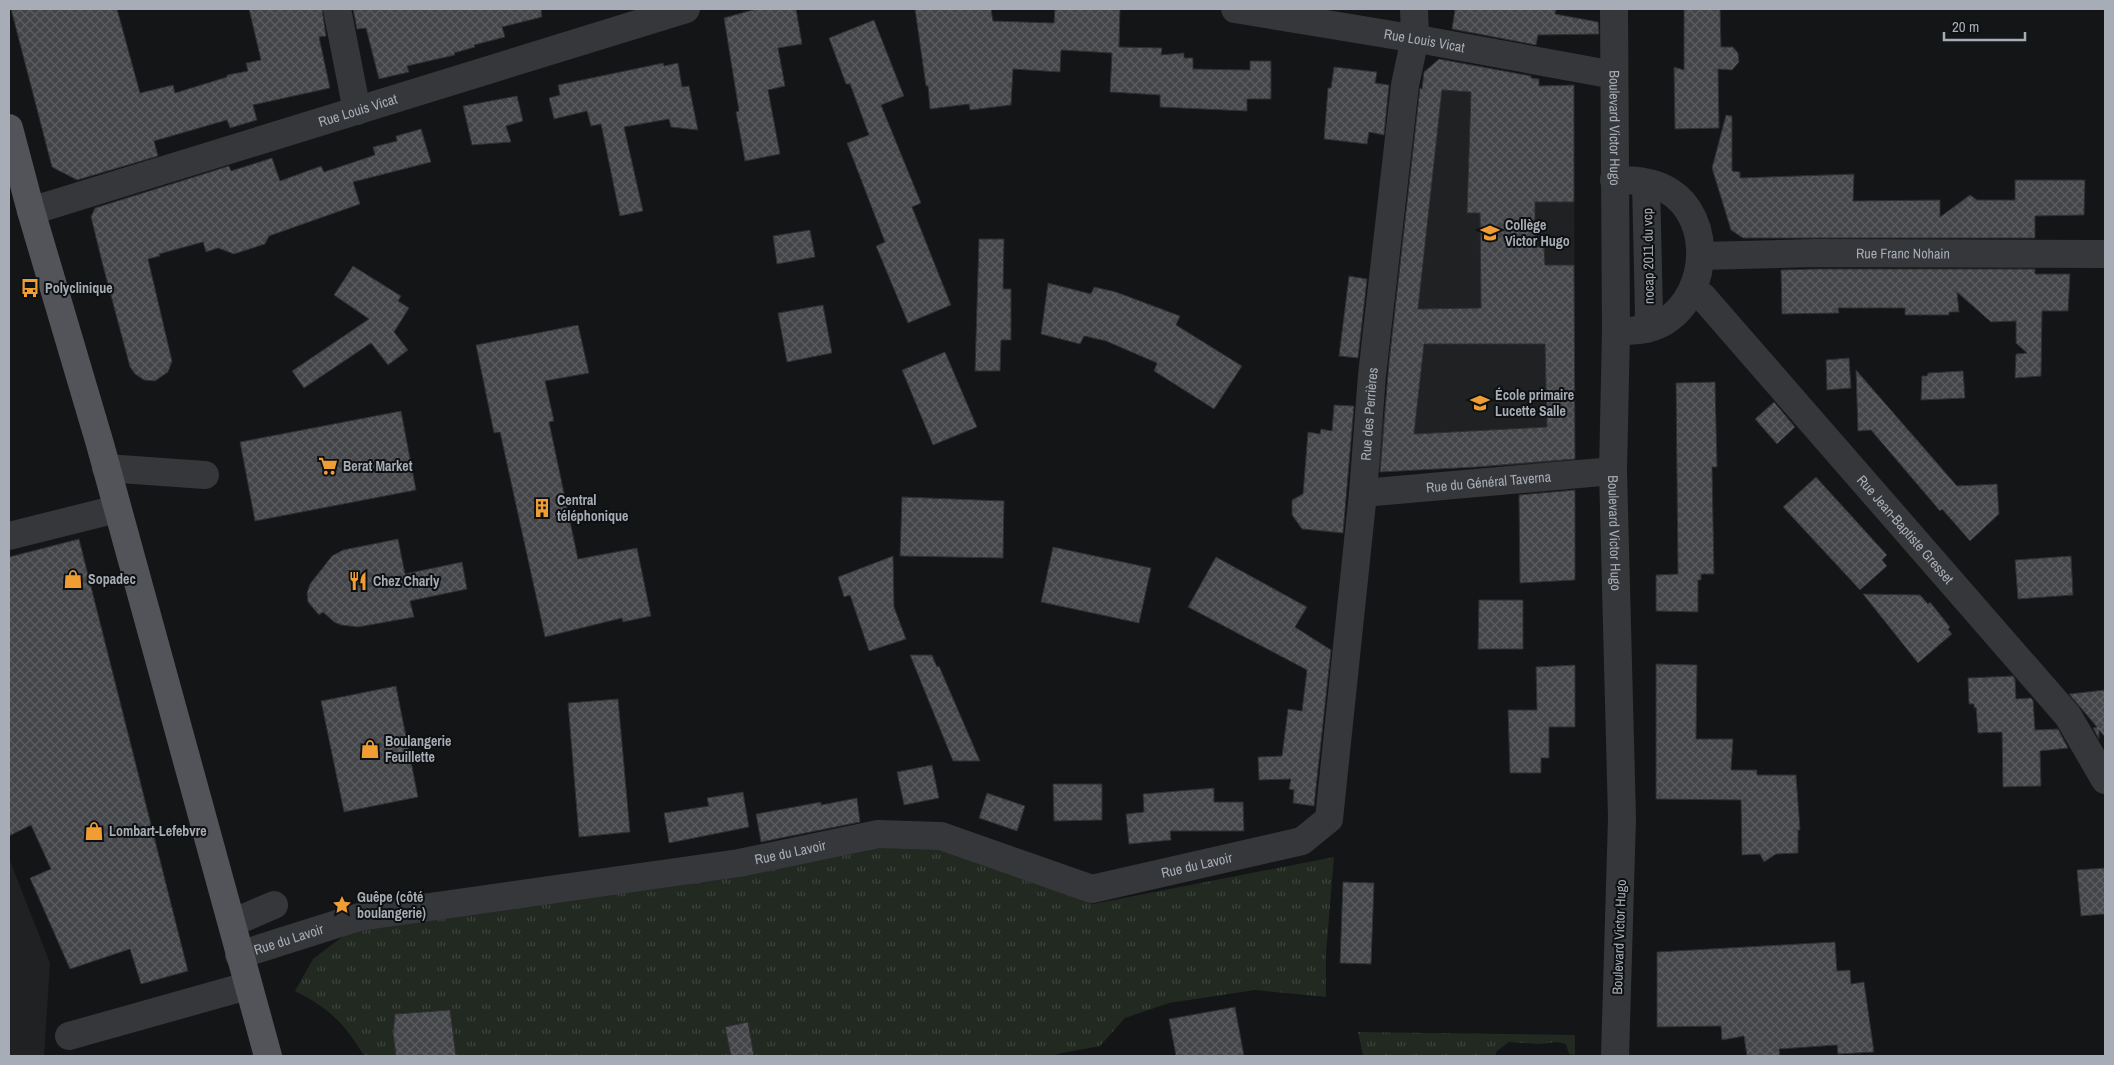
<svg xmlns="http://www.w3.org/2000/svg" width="2114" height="1065" viewBox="0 0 2114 1065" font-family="'Archivo Narrow',sans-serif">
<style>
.built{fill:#202123}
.grass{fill:url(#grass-tufts)}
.building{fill:url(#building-cross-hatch);stroke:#2e2f32;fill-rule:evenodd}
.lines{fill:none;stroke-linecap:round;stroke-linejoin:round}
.minor{stroke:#36373b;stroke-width:28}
.major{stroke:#52545a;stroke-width:28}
.labels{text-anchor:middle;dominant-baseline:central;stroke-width:4;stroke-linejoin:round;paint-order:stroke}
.street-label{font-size:14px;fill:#a6adb6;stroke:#0f1011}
.poi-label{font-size:14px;font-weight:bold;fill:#a6adb6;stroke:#0f1011;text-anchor:start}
</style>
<defs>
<pattern id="grass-tufts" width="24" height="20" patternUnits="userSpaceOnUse" patternTransform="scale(1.25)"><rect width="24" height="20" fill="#212921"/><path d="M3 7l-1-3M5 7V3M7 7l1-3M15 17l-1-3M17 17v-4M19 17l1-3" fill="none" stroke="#3e453f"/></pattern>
<pattern id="building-cross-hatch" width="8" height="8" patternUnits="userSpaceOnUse" patternTransform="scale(1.25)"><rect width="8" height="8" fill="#434549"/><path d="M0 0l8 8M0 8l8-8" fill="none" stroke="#5b5d61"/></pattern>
</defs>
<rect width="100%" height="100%" fill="#141516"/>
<path class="built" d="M 1437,61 L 1539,79 L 1539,86 L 1574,85 L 1575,462 L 1377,472 L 1424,72 Z
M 9,858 L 50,963 L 44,1056 L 9,1056 Z"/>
<path class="grass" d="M 916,842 L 1017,875 L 1093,904 L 1334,857 L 1326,954 L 1326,997 L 1255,990 L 1169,1003 L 1125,1018 L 1100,1046 L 1047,1056 L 364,1056 C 345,1024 329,1008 295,991 L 313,959 L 350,931 L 815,852 Z
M 1358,1032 L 1575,1035 L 1575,1055 L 1569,1054 L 1566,1044 L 1557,1042 L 1539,1044 L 1509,1042 L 1497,1051 L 1495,1056 L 1363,1056 Z"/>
<path class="building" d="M 11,9 L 117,9 L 140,93 L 173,85 L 175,93 L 227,77 L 227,75 L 248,71 L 246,63 L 261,60 L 249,9 L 322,9 L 326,36 L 319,37 L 330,88 L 253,105 L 257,120 L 230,128 L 227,120 L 154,141 L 158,156 L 77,180 L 52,167 Z
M 353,9 L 541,9 L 542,17 L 502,27 L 505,37 L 474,45 L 475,47 L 454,53 L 455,55 L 407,66 L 409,72 L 379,79 L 366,28 L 357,29 Z
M 756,9 L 796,9 L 802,44 L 778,48 L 785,86 L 768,90 L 780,154 L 745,161 L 736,112 L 739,111 L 724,18 Z
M 915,9 L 991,9 L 993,21 L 1054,23 L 1055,9 L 1120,9 L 1119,47 L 1162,48 L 1161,55 L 1184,53 L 1184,58 L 1193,58 L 1193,69 L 1250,70 L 1250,61 L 1271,61 L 1271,99 L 1247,99 L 1247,111 L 1160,107 L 1160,95 L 1110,92 L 1112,53 L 1061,50 L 1060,72 L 1013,69 L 1011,105 L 970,110 L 969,104 L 930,109 L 928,86 L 926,86 Z
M 1455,9 L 1556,9 L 1555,14 L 1598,22 L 1599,34 L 1538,35 L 1536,45 L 1452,29 Z
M 1684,9 L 1720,9 L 1721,47 L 1733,47 L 1738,53 L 1739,62 L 1732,70 L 1718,69 L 1719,128 L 1675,129 L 1674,67 L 1684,70 Z
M 874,20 L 904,96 L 881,105 L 921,203 L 912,207 L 951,305 L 908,323 L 876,246 L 885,242 L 847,143 L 869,135 L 850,84 L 846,84 L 829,38 Z
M 1439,59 L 1531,76 L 1531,78 L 1539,79 L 1539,86 L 1574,85 L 1574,202 L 1535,202 L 1535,247 L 1544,247 L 1545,265 L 1574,265 L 1575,459 L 1476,467 L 1380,472 L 1389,362 L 1420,88 L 1422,89 L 1424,72 ZM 1442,90 L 1471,92 L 1467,213 L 1480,213 L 1481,308 L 1418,309 ZM 1424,344 L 1545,344 L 1547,427 L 1414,434 Z
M 663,63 L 664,66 L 678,63 L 682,87 L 689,86 L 698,130 L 671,127 L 669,119 L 624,127 L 643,211 L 620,216 L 601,124 L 591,126 L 587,111 L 554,119 L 549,98 L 560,95 L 558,85 Z
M 1334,67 L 1377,72 L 1375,83 L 1389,85 L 1384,135 L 1369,132 L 1367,144 L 1324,139 L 1328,88 L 1331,88 Z
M 517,96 L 523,121 L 506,126 L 511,142 L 472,145 L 463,106 Z
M 1726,115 L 1732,116 L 1732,171 L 1740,172 L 1740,178 L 1854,174 L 1853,201 L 1940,200 L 1940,217 L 1970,195 L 1977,200 L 2015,200 L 2015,180 L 2085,180 L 2084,215 L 2035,216 L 2035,238 L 1743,238 L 1731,230 L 1712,168 Z
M 421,129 L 431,162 L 353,182 L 360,204 L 269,236 L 265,244 L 234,254 L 218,248 L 206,252 L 203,242 L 159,254 L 160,256 L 148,259 L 172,361 L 168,372 L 155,381 L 144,380 L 135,374 L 130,367 L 102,262 L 91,217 L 95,208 L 229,166 L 231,171 L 272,158 L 280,181 L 321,166 L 324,172 L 375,155 L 373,147 L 397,141 L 396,136 Z
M 810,230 L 815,257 L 777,264 L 773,236 Z
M 979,239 L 1004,239 L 1003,289 L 1011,289 L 1011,340 L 1001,340 L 1000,371 L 975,371 Z
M 353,266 L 401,296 L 398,301 L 409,308 L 394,332 L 408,350 L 388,365 L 371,343 L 304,388 L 292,371 L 369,319 L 334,295 Z
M 1816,269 L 2035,269 L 2035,274 L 2070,274 L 2068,311 L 2042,311 L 2041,376 L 2015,378 L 2016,354 L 2027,353 L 2016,343 L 2016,321 L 1991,322 L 1957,292 L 1959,312 L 1949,312 L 1949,315 L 1905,315 L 1905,308 L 1838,308 L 1839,313 L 1782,314 L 1781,270 Z
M 1349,276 L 1367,279 L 1358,358 L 1339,356 Z
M 1048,283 L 1091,294 L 1094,287 L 1116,292 L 1180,316 L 1176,325 L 1242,366 L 1214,409 L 1154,371 L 1157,363 L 1106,341 L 1084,336 L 1080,344 L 1041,334 Z
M 823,305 L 832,353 L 787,362 L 778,313 Z
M 578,325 L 589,373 L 545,381 L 554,421 L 549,422 L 578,559 L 637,548 L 651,616 L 623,622 L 622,618 L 545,637 L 500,432 L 494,433 L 476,345 Z
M 945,352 L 977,427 L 933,445 L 902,370 Z
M 1849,358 L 1851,388 L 1827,390 L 1826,360 Z
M 1856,370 L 1957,486 L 1997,484 L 1999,514 L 1970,541 L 1942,509 L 1940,511 L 1871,430 L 1858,431 Z
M 1963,371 L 1965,398 L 1921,400 L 1922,376 L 1927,376 L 1928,373 Z
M 1715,382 L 1717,467 L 1712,467 L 1714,574 L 1701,574 L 1701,580 L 1698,580 L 1698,612 L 1656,611 L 1656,575 L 1678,574 L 1676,383 Z
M 1774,402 L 1795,427 L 1777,444 L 1755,419 Z
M 1334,405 L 1354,406 L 1343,533 L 1302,529 L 1292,515 L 1292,500 L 1303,494 L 1308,432 L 1320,434 L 1321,429 L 1332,431 Z
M 401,411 L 416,490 L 255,521 L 240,442 Z
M 1816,477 L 1887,555 L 1882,560 L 1887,566 L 1860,590 L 1783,507 Z
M 1575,490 L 1575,580 L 1520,583 L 1519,495 Z
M 902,497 L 1004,501 L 1003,558 L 900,556 Z
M 79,539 L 188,971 L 141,984 L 130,949 L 70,969 L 30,878 L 51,869 L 31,825 L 9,836 L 9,557 Z
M 398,539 L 405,574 L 462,562 L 467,589 L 410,601 L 414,617 L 358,627 L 341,625 L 334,622 L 323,612 L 319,615 L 308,602 L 307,593 L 310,584 L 332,556 L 343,550 Z
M 1053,547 L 1151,568 L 1139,623 L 1041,602 Z
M 893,556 L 894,607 L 906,639 L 869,651 L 850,595 L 844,597 L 838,577 Z
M 2071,556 L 2073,595 L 2018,599 L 2015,560 Z
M 1216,557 L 1307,607 L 1295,627 L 1331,650 L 1314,806 L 1293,803 L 1294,790 L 1289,789 L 1291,779 L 1259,780 L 1258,757 L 1282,756 L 1288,709 L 1302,711 L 1307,670 L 1188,607 Z
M 1863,594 L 1920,595 L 1928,604 L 1930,602 L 1950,627 L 1948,629 L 1952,634 L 1918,663 Z
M 1479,600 L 1523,600 L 1523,649 L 1478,649 Z
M 910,655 L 932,655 L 937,667 L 939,666 L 980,761 L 953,761 Z
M 1656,664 L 1697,665 L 1696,739 L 1733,739 L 1731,770 L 1757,770 L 1757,775 L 1796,775 L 1800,830 L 1798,830 L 1798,853 L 1776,854 L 1764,862 L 1760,854 L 1742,855 L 1741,800 L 1656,799 Z
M 1575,665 L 1575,727 L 1549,727 L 1549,758 L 1541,758 L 1541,773 L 1510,773 L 1508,710 L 1537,710 L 1536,667 Z
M 2013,676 L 2015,679 L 2016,699 L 2031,698 L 2033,700 L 2035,730 L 2058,729 L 2068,748 L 2040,751 L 2041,786 L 2003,787 L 2002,732 L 1978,733 L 1976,707 L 1974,708 L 1974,704 L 1969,704 L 1968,678 Z
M 396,686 L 418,797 L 344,812 L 321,701 Z
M 2105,690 L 2105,737 L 2099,730 L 2099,739 L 2093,728 L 2097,727 L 2069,694 Z
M 618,699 L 630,832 L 579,837 L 568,703 Z
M 932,765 L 939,798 L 904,805 L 897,772 Z
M 1053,784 L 1102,784 L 1102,820 L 1054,821 Z
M 1214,788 L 1214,802 L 1243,802 L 1244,831 L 1170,831 L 1171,840 L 1129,844 L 1126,814 L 1144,812 L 1143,794 Z
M 743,792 L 749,827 L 669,843 L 664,813 L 709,806 L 707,798 Z
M 987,793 L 1025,806 L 1017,831 L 979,818 Z
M 857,798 L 860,822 L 761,842 L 756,814 L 821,802 L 821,805 Z
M 2105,868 L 2105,914 L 2081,916 L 2077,870 Z
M 1343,882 L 1374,883 L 1371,964 L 1340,963 Z
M 1835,942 L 1837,971 L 1850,970 L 1851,984 L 1864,982 L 1874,1052 L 1838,1054 L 1837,1045 L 1779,1049 L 1780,1056 L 1747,1056 L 1744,1036 L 1722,1040 L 1721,1026 L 1657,1027 L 1657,952 Z
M 1235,1007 L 1244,1056 L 1176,1056 L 1169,1019 Z
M 450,1010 L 456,1056 L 396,1056 L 393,1033 L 395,1014 Z
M 748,1022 L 754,1056 L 731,1056 L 725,1027 Z"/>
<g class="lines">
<g class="minor">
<path d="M 337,9 L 357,111"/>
<path id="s1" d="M 1235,9 L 1429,41 L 1614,75"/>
<path id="s2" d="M 1614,9 L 1616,331 L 1613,471 L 1622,818 L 1615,1056"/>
<path d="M 1614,180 C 1628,180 1642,180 1656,185 C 1714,205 1713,292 1664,322 C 1649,331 1632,331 1616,331"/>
<path id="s3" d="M 31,211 L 686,9"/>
<path id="s4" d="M 1701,256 L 1816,253 L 2105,254"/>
<path id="s5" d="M 1693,289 L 1703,297 L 2068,716 L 2105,780"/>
<path d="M 1646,329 L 1649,315 L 1646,183"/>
<path d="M 106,468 L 205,475"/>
<path id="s6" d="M 1363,493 L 1613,471"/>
<path d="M 9,536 L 117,509"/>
<path d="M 232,923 L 274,905"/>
<path id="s7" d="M 239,955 L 359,917 L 739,863 L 878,834 L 941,836 L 1092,889 L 1302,841 L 1329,819 L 1363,493 L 1372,375 L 1405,85 L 1415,38 L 1414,9"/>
<path d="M 69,1036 L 247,986"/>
</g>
<path class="major" d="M 9,128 L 31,211 L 100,444 L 268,1056"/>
</g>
<defs>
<g id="school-bare" transform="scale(1.5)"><path d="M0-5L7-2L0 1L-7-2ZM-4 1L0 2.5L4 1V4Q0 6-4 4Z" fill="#f09e33" stroke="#0f1011" stroke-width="2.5" paint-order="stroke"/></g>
<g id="bus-bare" transform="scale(1.5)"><path d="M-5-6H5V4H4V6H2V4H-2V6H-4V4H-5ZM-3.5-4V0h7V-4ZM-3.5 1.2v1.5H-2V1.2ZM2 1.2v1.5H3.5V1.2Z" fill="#f09e33" stroke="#0f1011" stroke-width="2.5" paint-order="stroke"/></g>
<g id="supermarket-bare" transform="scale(1.5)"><path d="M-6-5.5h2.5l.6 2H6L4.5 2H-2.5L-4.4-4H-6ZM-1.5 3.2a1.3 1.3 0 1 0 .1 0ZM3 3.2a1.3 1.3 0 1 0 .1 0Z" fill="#f09e33" stroke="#0f1011" stroke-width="2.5" paint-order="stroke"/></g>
<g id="building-bare" transform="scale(1.5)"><path d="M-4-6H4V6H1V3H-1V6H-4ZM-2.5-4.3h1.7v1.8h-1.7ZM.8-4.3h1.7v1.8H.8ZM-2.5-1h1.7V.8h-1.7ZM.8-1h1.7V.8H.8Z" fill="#f09e33" stroke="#0f1011" stroke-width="2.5" paint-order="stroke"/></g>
<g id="shop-bare" transform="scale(1.5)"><path d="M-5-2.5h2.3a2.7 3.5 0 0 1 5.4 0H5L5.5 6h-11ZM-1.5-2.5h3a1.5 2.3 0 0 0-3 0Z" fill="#f09e33" stroke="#0f1011" stroke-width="2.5" paint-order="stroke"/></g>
<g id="restaurant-bare" transform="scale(1.5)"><path d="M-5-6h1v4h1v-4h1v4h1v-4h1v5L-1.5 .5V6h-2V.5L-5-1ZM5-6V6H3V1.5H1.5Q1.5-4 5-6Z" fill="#f09e33" stroke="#0f1011" stroke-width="2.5" paint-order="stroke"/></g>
<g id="sight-bare" transform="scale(1.5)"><path d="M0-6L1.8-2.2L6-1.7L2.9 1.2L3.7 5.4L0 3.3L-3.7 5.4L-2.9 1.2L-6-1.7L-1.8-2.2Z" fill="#f09e33" stroke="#0f1011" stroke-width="2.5" paint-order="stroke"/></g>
</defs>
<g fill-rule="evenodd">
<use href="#school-bare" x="1490" y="233"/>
<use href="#bus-bare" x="30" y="288"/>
<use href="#school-bare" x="1480" y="403"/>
<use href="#supermarket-bare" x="328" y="466"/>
<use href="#building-bare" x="542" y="508"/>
<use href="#shop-bare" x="73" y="579"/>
<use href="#restaurant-bare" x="358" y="581"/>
<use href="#shop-bare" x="370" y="749"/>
<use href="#shop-bare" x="94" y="831"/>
<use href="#sight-bare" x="342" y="905"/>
</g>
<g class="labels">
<g class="street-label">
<text stroke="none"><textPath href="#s1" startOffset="192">Rue Louis Vicat</textPath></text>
<text stroke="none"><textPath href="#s3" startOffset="342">Rue Louis Vicat</textPath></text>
<text stroke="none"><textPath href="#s2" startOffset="119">Boulevard Victor Hugo</textPath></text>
<text stroke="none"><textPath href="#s4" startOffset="202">Rue Franc Nohain</textPath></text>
<text transform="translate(1648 256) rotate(-91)">nocap 2011 du vcp</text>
<text stroke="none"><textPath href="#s7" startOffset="1532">Rue des Perrières</textPath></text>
<text stroke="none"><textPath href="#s6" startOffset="126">Rue du Général Taverna</textPath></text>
<text stroke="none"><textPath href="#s5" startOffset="321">Rue Jean-Baptiste Gresset</textPath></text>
<text stroke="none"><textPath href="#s2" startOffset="524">Boulevard Victor Hugo</textPath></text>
<text stroke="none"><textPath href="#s7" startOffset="562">Rue du Lavoir</textPath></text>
<text stroke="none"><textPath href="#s7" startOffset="982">Rue du Lavoir</textPath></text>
<text transform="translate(1619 937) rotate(-88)">Boulevard Victor Hugo</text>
<text stroke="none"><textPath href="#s7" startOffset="52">Rue du Lavoir</textPath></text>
</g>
<g class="poi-label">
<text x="1505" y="225">Collège<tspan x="1505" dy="16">Victor Hugo</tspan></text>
<text x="45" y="288">Polyclinique</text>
<text x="1495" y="395">École primaire<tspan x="1495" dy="16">Lucette Salle</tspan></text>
<text x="343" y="466">Berat Market</text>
<text x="557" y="500">Central<tspan x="557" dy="16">téléphonique</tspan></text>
<text x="88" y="579">Sopadec</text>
<text x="373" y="581">Chez Charly</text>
<text x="385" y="741">Boulangerie<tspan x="385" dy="16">Feuillette</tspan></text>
<text x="109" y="831">Lombart-Lefebvre</text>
<text x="357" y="897">Guêpe (côté<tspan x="357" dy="16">boulangerie)</tspan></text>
</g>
</g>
<rect width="2114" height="1065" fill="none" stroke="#a6adb6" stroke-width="20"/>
<path d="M1944 32v8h81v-8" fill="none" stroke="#a6adb6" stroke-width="2.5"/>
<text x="1952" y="32" font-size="15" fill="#a6adb6" stroke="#0f1011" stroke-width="4" paint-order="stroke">20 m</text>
</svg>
